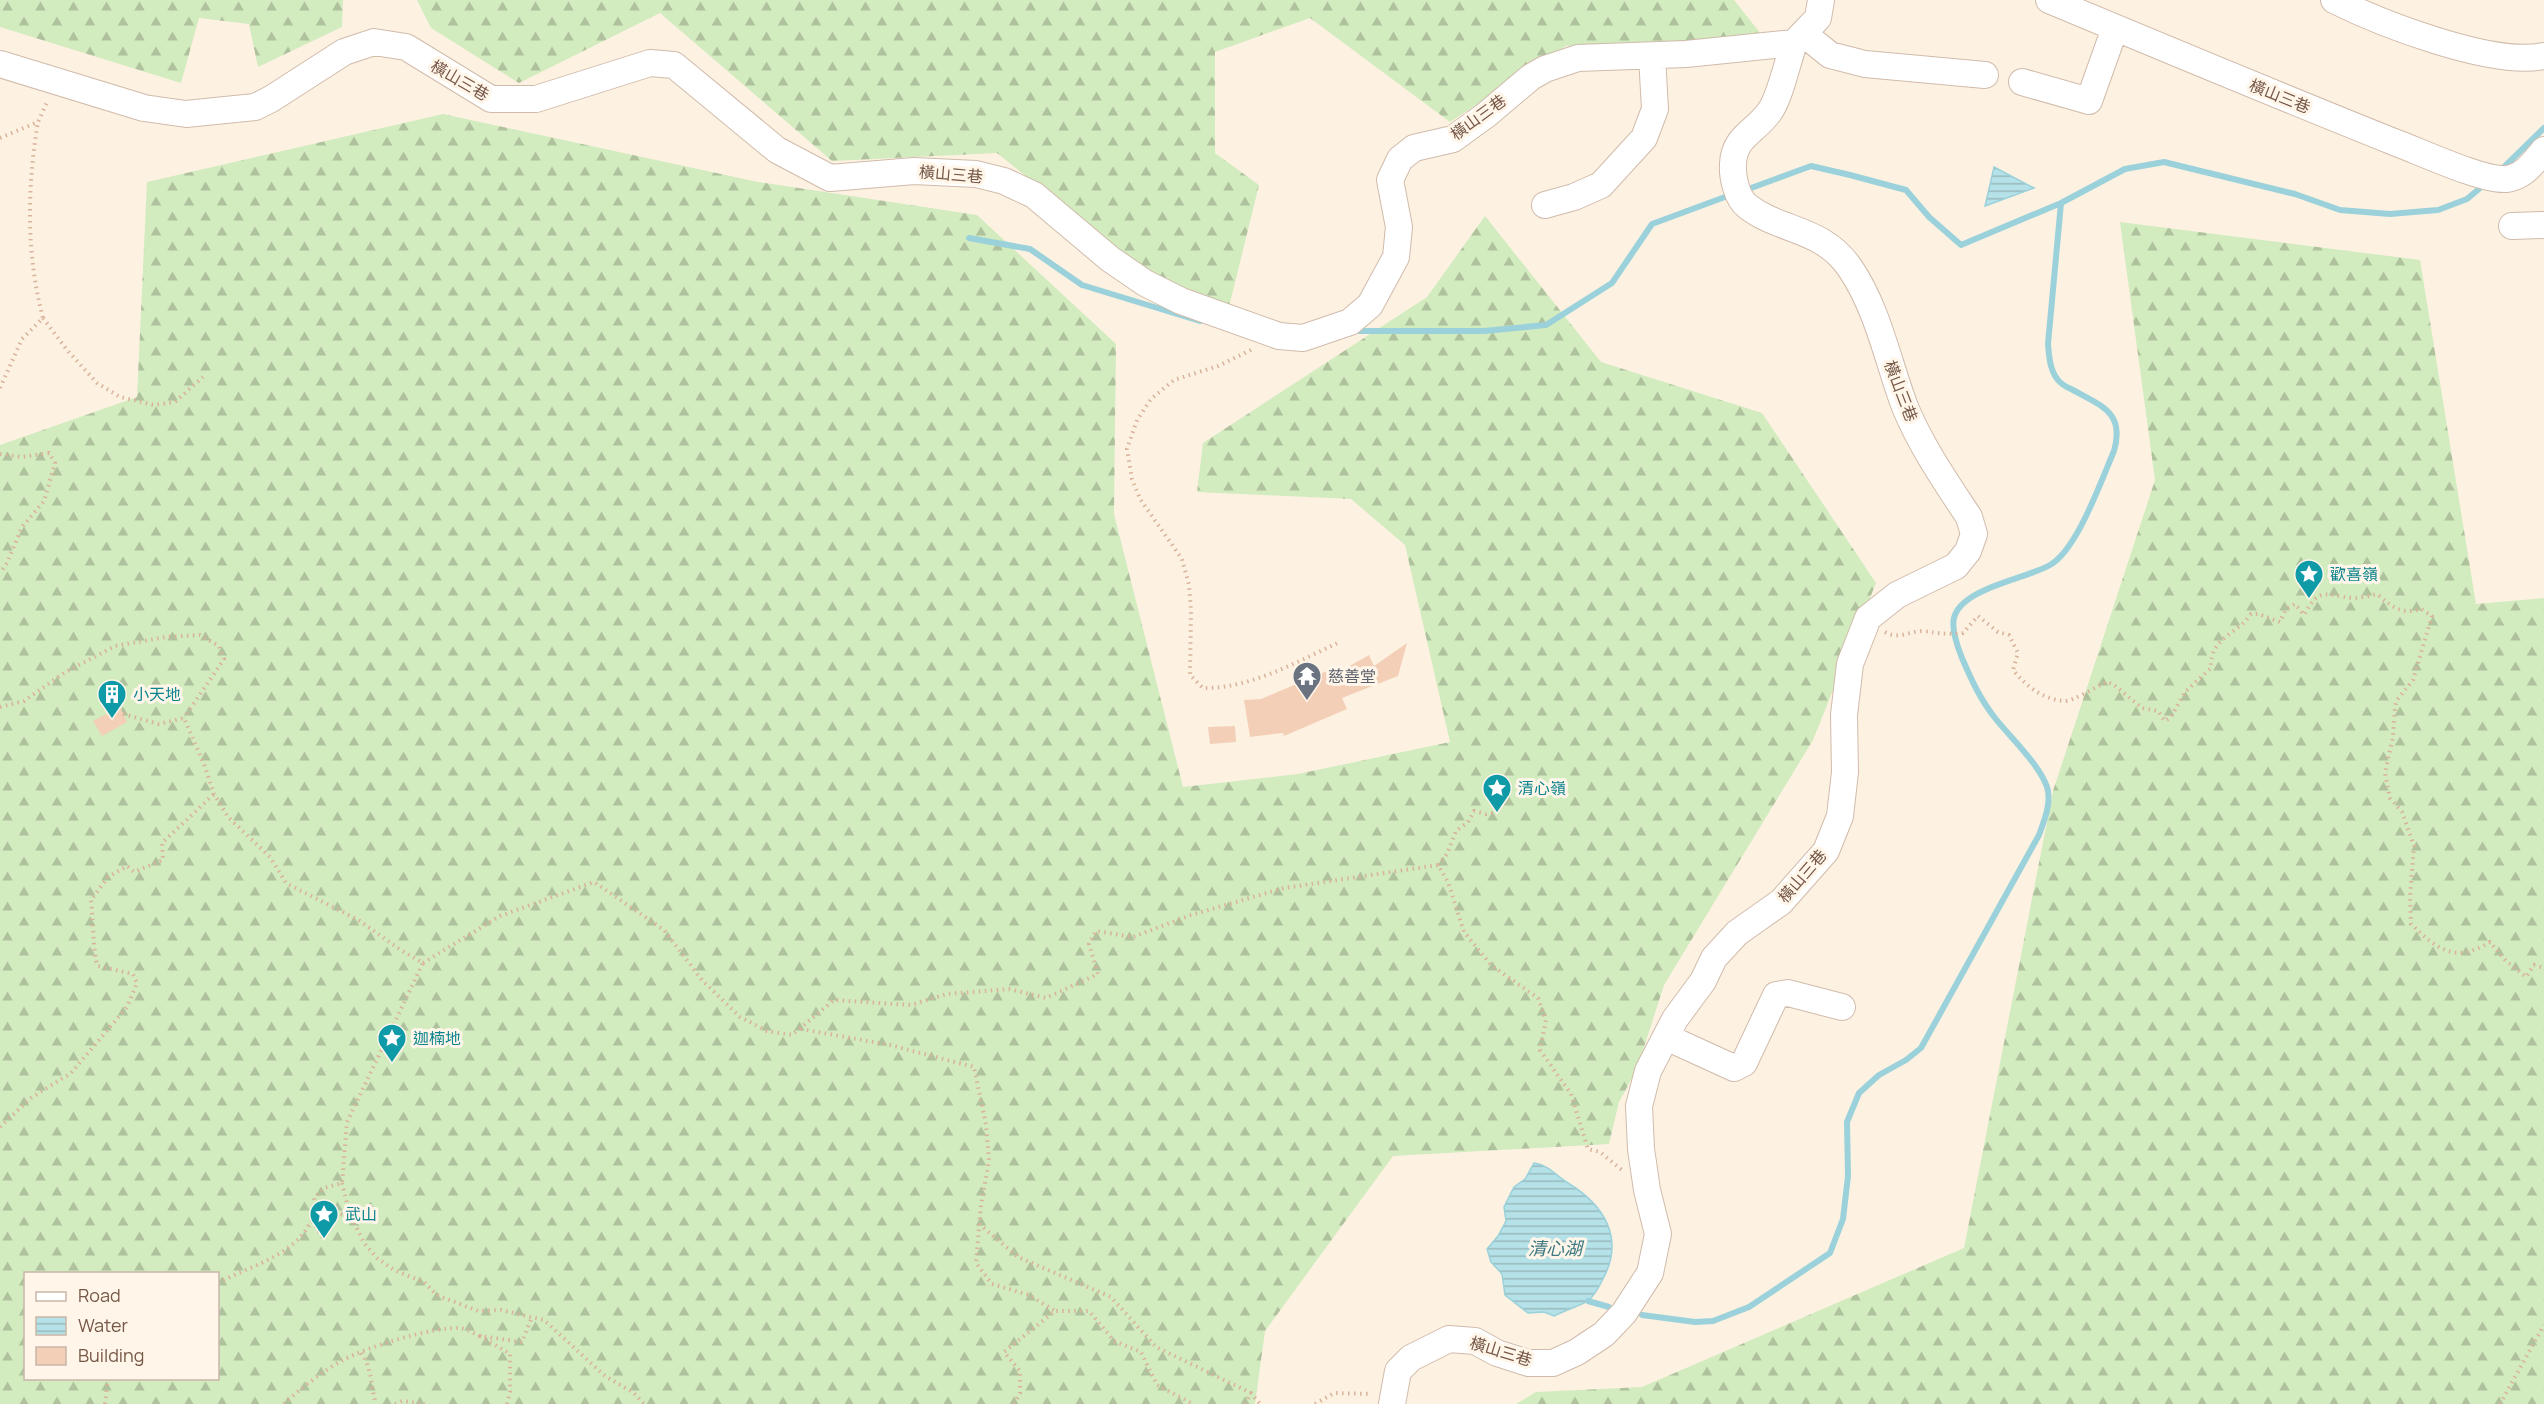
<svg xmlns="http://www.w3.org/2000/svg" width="2544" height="1404" viewBox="0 0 2544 1404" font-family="Manrope,'Noto Sans TC',sans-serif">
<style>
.forest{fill:url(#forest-firs);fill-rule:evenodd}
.water{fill:url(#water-rules);stroke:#9bd1da;stroke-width:1.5}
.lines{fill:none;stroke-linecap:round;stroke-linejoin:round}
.stream{stroke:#9bd1da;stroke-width:6}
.building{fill:#f4cfb8}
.minor-casing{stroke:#d1bbab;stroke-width:28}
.path{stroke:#d9b29b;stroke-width:4;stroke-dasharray:1.5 4.5;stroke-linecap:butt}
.minor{stroke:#fff;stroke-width:26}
.labels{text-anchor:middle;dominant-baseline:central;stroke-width:6;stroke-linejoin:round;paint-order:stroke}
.street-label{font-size:16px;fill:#765747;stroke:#fff6e9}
.culture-label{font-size:16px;fill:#0d838f;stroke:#fff6e9;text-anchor:start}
.worship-label{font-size:16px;fill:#5b616d;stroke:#fff6e9;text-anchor:start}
.water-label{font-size:18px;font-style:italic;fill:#3d7983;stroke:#fff6e9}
</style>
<defs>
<pattern id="forest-firs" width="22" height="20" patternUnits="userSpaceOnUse" patternTransform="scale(1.5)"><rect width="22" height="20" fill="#d2ebbf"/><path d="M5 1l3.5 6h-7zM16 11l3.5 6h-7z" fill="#afc19d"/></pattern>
<pattern id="water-rules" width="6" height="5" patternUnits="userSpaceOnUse" patternTransform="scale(1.5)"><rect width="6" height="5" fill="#b5e1e8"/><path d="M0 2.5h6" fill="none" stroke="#98b9be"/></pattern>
</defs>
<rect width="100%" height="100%" fill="#fdf2e2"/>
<path class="forest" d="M 0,0 L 343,0 L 342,27 L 258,67 L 249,24 L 199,18 L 181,83 L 0,27 Z
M 417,0 L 1734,0 L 1765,39 L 1566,46 L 1450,122 L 1310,18 L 1215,52 L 1215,153 L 1259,185 L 1229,307 L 1145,271 L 997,153 L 832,161 L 660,13 L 519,83 L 431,28 Z
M 443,114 L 758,182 L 977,215 L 1116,344 L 1114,514 L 1183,787 L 1298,774 L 1450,742 L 1405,545 L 1351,499 L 1197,492 L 1203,443 L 1427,297 L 1485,216 L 1601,362 L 1762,413 L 1876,583 L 1813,740 L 1664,985 L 1637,1069 L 1619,1102 L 1609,1144 L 1393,1156 L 1265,1331 L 1255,1404 L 0,1404 L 0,445 L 137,397 L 147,182 ZM 26,1274 L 218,1274 L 218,1378 L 26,1378 Z
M 2120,222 L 2420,260 L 2476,604 L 2544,598 L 2544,1404 L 1516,1404 L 1536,1392 L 1642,1387 L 1964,1248 L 2053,791 L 2155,480 Z"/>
<path class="water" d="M 1994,167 L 2034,188 L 1985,206 Z
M 1534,1163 C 1549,1165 1556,1176 1568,1183 C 1604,1205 1625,1238 1603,1279 C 1600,1285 1593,1297 1588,1301 C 1584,1304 1561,1312 1554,1316 L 1544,1312 L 1528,1313 L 1505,1295 L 1502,1274 L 1491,1262 L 1487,1249 L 1498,1236 L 1506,1221 L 1504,1207 L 1514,1187 L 1525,1179 Z"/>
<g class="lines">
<path class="stream" d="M 2501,170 L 2544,128
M 1743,191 L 1811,166 L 1850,175 L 1906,190 L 1929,217 L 1961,245 L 2061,203 L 2125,169 L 2164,162 L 2295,194 L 2340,210 L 2390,214 L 2438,210 L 2467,199 L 2486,183
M 969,238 L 1030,249 L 1082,285 L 1200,321
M 1352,331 L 1484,331 L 1546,325 L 1612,283 L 1652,224 L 1733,194
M 1588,1301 L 1609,1307
M 1642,1315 L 1695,1322 L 1713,1321 L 1749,1307 L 1830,1253 L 1843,1219 L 1848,1176 L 1847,1122 L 1859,1093 L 1879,1075 L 1906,1060 L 1921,1048 L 2039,835 C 2044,821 2052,802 2047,787 C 2039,764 2010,737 1995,718 C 1980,699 1971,679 1962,658 C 1958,648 1951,630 1954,618 C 1961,588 2026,579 2050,565 C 2077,550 2101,481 2114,451 C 2125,413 2102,406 2073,390 C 2069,388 2064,386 2061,383 C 2050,374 2049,357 2048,344 L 2061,203"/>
</g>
<path class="building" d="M 1407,643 L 1398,676 L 1342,698 L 1347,709 L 1284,736 L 1283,733 L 1250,737 L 1244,700 L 1261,699 L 1329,670 L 1332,676 L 1369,655 L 1374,666 Z
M 120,707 L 127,722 L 102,736 L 93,721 Z
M 1235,726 L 1236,742 L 1210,744 L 1208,727 Z"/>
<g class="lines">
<g class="minor-casing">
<path id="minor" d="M 2049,0 C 2164,48 2279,96 2394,142 C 2419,151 2482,181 2506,179 C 2524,177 2533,163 2544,150
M 2334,0 C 2382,24 2493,67 2544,56
M 1804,34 L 1830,55 L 1865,64 L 1985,75
M 0,64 L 144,108 L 186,114 L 255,107 L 271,99 L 344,52 L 374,42 L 406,47 L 491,99 L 536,99 L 650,63 L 674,65 L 777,150 L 830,178 L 914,171 L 976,174 L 1004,181 L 1034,195 L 1110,259 L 1145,283 L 1181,301 L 1279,336 L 1303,338 L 1350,322 L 1370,305 L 1396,257 L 1399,227 L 1390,180 L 1400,159 L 1414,148 L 1453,139 L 1486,115 L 1531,77 L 1545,69 L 1578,58 L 1686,54 L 1794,43 L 1818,18 L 1821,0
M 2022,82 L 2089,101 L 2115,28
M 1545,205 L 1574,197 L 1601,185 L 1644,138 L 1655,109 L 1652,56
M 2512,226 L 2544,225
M 1666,1037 L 1734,1068 L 1744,1063 L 1776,995 L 1788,993 L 1842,1007
M 1392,1404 L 1398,1371 L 1411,1358 L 1449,1339 L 1475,1341 L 1497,1353 L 1528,1363 L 1553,1363 L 1577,1352 L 1604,1334 L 1624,1313 L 1650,1273 L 1658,1234 L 1647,1190 L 1641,1149 L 1639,1106 L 1648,1071 L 1675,1019 L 1703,981 L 1714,958 L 1737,933 L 1781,902 L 1826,851 L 1840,816 L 1845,772 L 1844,715 L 1850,664 L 1868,618 L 1897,595 L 1956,566 L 1968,551 L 1974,534 L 1969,517 C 1946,482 1921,446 1905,407 C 1888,362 1878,309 1850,268 C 1822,227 1780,232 1747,206 C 1737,198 1732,177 1733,164 C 1734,136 1756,132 1770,111 C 1780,97 1788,60 1794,43"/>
</g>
<path class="path" d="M 0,138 L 38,122 L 48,100
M 43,318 L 67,350 L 97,383 L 120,397 L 154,405 L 175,402 L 203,377
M 1251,350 L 1218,366 L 1174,380 L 1151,399 L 1137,420 L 1127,449 L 1132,479 L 1140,499 L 1182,559 L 1189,585 L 1191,611 L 1190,675 L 1203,688 C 1250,689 1298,661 1340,642
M 0,388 L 22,339 L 43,318 C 26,254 27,187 38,122
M 0,454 L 22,457 L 49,453 L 55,463 L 44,501 L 22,527 L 7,563 L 0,573
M 1885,632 C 1898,640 1910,631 1923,631 C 1939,633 1946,635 1963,633 L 1978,616 L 1998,632 L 2009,635 L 2018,653 L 2013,670 C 2026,686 2042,699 2064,701 C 2072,702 2097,686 2107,682 L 2113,684 L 2142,708 L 2158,711 L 2165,721 L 2171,717 L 2185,692 L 2211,668 C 2209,638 2238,634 2251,614 L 2259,614 L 2280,622 L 2286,609 L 2295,604 L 2304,615 C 2320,585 2326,596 2353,598 C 2361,598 2369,596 2377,594 C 2393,607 2400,615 2421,609 L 2432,616 L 2413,680 L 2397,700 L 2395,707 L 2393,737 L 2385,773 L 2390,798 L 2402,812 L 2414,846 L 2410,896 L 2411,924 C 2437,949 2455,964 2490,942 L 2506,961 L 2526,977 L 2534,965 L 2544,968
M 0,707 L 24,701 L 64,673 L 115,646 L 166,637 L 200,635 L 219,646 L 224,659 L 184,718
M 123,714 L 159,724 L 184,718 L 204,764 L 214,794 L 228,817 L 270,857 L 286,883 L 360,921 L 399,949 L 423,963 L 347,1122 L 342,1183 L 324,1188 L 314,1198 L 316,1209 L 351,1216 L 364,1243 L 377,1258 L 394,1270 L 424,1282 L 437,1295 L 478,1311 L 501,1310 L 544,1320 L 605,1376 L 634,1393 L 644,1404
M 1438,865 L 1447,854 L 1456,831 L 1468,822 L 1474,811 L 1486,814 L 1498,812
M 423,963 L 500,916 L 594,882 L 664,930 L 702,980 L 740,1017 L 767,1031 L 792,1035 L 834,1000 L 911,1005 L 947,994 L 1009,989 L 1046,998 L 1098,974 L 1089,944 L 1096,931 L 1133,937 L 1191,915 L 1284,888 L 1438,865 L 1448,882 L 1464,932 L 1491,965 L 1538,998 L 1546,1020 L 1540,1050 L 1571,1094 L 1588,1149 L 1600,1152 L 1623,1171
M 801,1029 L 890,1045 L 974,1067 L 986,1125 L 989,1161 L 981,1205 L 976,1263 L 992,1284 L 1029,1295 L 1055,1311
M 0,1127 L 31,1098 L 71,1073 L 127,1007 L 137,983 L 133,974 L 98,966 C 93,957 93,915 91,900 L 108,877 L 127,866 L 134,872 L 163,860 L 162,843 L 214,794
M 342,1183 L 350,1215
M 312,1221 L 324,1239
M 979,1224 L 1018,1257 L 1111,1297 L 1156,1347 L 1251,1393
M 218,1283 C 255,1263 302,1255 316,1209
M 361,1353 C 373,1370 370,1385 376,1404
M 105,1404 L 108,1378
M 284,1404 C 301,1388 323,1371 343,1360 C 367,1347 432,1327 459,1328 C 466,1328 474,1334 480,1336
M 395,1404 L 402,1401 L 425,1404
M 507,1404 L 510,1392 L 510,1354 L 480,1336 L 522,1342 L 532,1317
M 1014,1404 L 1020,1393 L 1020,1371 L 1004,1352 L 1055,1311 L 1089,1311 L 1114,1341 L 1141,1352 L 1157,1385 L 1193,1404
M 1245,1404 L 1251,1393 L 1260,1404
M 1315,1404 L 1334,1393 L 1371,1394
M 2500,1404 L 2544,1325"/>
<use href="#minor" class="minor"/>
</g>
<defs>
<g id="sight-pin" transform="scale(1.5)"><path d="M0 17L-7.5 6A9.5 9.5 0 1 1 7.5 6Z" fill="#0f9aa8" stroke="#fff6e9"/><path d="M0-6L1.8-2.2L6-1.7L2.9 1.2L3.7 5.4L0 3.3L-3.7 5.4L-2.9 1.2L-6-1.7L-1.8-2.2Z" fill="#fff"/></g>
<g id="temple-pin" transform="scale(1.5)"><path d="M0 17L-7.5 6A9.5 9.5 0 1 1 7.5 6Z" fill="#6b7280" stroke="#fff6e9"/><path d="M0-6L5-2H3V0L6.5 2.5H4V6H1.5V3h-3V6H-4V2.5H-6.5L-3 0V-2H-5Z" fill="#fff"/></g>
<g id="building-pin" transform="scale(1.5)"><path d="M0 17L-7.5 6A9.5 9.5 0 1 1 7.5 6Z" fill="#0f9aa8" stroke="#fff6e9"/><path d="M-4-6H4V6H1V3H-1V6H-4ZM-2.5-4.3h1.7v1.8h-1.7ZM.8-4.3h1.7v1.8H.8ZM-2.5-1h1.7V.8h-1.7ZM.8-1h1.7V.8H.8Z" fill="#fff"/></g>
</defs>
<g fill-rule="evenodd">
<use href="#sight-pin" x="2309" y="574"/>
<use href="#temple-pin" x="1307" y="676"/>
<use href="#building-pin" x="112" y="694"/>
<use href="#sight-pin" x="1497" y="788"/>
<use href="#sight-pin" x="392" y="1038"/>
<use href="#sight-pin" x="324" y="1214"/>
</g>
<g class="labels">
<g class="street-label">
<text transform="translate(460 80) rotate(30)">橫山三巷</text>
<text transform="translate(2280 96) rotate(22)">橫山三巷</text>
<text transform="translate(1478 117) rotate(-36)">橫山三巷</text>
<text transform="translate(951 174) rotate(5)">橫山三巷</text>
<text transform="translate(1901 391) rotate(69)">橫山三巷</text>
<text transform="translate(1802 876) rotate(-49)">橫山三巷</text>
<text transform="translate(1501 1351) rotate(17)">橫山三巷</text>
</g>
<g class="culture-label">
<text x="2330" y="574">歡喜嶺</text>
<text x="133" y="694">小天地</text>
<text x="1518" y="788">清心嶺</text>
<text x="413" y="1038">迦楠地</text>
<text x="345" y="1214">武山</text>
</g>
<g class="worship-label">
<text x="1328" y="676">慈善堂</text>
</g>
<g class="water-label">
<text x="1555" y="1248">清心湖</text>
</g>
</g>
<rect x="24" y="1272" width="195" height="108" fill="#fff6e9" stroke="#c8b6a8" stroke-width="1.5"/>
<rect x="36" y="1292" width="30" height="9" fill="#ffffff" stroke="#c8b6a8" stroke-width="1.5"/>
<text x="78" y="1302" font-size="18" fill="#765747">Road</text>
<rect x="36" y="1317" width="30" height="18" fill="url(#water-rules)" stroke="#c8b6a8" stroke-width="1.5"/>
<text x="78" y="1332" font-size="18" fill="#765747">Water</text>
<rect x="36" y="1347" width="30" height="18" fill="#f4cfb8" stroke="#c8b6a8" stroke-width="1.5"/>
<text x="78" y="1362" font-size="18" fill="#765747">Building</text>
</svg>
